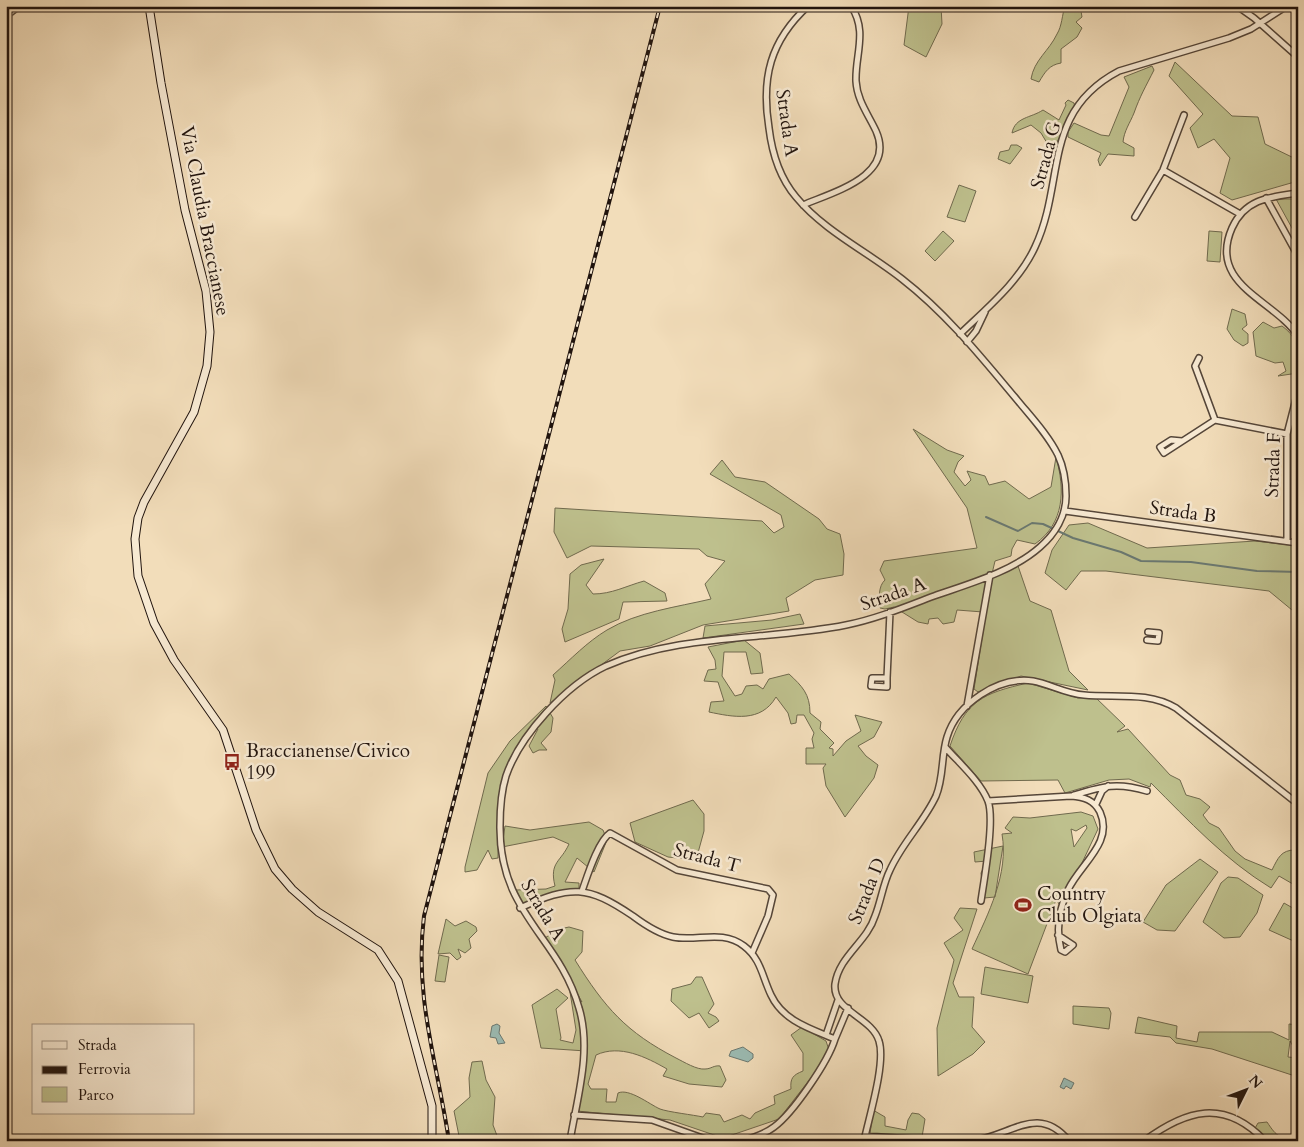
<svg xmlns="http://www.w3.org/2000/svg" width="1304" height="1147" viewBox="0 0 1304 1147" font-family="Cardo,serif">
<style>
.green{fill:#bec08d;stroke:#706a4e;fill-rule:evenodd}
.water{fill:#9bbbb3;stroke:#6a7871}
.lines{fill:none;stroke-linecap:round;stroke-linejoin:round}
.stream{stroke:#6a7871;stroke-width:2}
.minor-casing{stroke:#554639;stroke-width:8}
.secondary-casing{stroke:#21140e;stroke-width:9}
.minor{stroke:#f7e9d2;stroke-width:5}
.secondary{stroke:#f7e9d2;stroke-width:7}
.rail-casing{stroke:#21140e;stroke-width:4}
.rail{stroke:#f7e9d2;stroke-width:2;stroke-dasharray:5.5;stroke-linecap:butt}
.labels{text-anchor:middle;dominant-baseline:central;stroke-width:5;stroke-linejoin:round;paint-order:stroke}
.street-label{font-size:19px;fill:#21140e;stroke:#f7e9d2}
.poi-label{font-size:19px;fill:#21140e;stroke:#f7e9d2;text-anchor:start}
</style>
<rect width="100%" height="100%" fill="#f2ddba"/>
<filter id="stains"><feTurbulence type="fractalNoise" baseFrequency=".004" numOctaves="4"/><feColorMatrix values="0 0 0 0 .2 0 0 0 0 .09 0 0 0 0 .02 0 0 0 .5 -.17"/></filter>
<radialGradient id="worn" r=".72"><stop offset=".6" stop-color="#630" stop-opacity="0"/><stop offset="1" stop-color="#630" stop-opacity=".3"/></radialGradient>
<path class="green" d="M 909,6 L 941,6 L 942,24 L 926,57 L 904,45 Z
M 1065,6 L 1107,6 L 1092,8 L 1088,6 L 1081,11 L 1082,17 L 1076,22 L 1082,28 L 1077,37 L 1061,49 L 1061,63 C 1049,65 1045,72 1039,82 L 1031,79 C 1034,60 1049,51 1057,34 C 1062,26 1062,15 1065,6 Z
M 1175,62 L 1232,116 L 1258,117 L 1265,144 L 1298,160 L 1298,181 L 1232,200 L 1220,193 L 1230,158 L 1214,139 L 1198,148 L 1190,128 L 1203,114 L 1169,76 Z
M 1152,66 L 1154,70 C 1146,86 1140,96 1134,113 C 1130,123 1124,131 1123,142 L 1134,148 L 1134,156 L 1108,154 L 1100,166 L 1098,160 L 1101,153 L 1068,137 L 1068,132 L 1074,123 L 1101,135 L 1109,136 L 1129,87 L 1124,77 Z
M 1068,100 L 1074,103 L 1075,108 L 1057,142 L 1047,143 L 1041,133 L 1031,125 L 1012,133 C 1015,117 1031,118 1043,110 L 1059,120 L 1066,105 L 1065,103 Z
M 1011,145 L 1017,145 L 1022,148 L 1010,164 L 998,159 L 1000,152 L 1009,150 Z
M 959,185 L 976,191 L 965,222 L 947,217 Z
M 1276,199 L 1294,199 L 1298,206 L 1298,239 Z
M 943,231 L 954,241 L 935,261 L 925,251 Z
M 1209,231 L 1222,232 L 1220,262 L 1207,261 Z
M 1232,309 L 1245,314 L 1247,325 L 1242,329 L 1248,334 L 1248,343 L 1243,346 L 1234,340 L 1227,329 Z
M 1263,322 L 1274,328 L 1282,326 C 1300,339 1298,353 1298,373 L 1278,376 L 1286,371 L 1283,362 L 1275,363 L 1256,356 L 1253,332 Z
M 913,429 L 947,450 L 964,456 L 958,462 L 954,472 L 965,486 L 971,480 L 967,471 L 985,476 L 989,485 L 1005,481 L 1029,499 L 1051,487 L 1056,457 C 1065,489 1065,523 1035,544 L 1017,540 L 1012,549 L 1011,556 L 995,561 L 983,612 L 957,610 L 954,622 L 943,624 L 938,618 L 929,619 L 928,624 L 918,622 L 894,607 L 885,609 L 880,608 C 879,599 878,586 885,580 L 880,570 L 884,561 L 977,548 L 967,508 Z
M 722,460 L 735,477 L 765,482 L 819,519 L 827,529 L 840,534 L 844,554 L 843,575 L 815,580 L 786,598 L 789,611 L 703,625 L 650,646 L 620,651 L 550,703 L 555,680 L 553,675 C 571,659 587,642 607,630 C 637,612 677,607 711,599 L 705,584 L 725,561 L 707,556 L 699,549 L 591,546 L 567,558 L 554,532 L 555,508 L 762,521 L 774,533 L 784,527 L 781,515 L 710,474 Z
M 1088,523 L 1147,548 L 1255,541 L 1298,546 L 1298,615 L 1269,591 L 1106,571 L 1081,571 L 1066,590 L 1045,573 L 1052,550 L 1069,525 Z
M 604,559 L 586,585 L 593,594 C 612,594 626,586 644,581 L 665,593 L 667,601 L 623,602 L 619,619 L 565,642 L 562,629 L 568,609 L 570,574 L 581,565 Z
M 1017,563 L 1030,601 L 1051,610 L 1069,671 L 1088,690 L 1021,676 L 978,692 L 974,689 L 992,574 Z
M 800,614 L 804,624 L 703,638 L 705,626 L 772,620 Z
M 744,640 L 760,653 L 763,673 L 751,674 L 746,652 L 724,652 L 722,676 L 735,696 L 742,694 L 746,686 L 757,685 L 763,689 L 769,679 L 789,674 C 802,686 810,694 810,713 L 821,722 L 820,729 L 834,743 L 829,748 L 833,749 L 833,756 L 846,741 L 861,731 L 855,715 L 882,722 L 874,737 L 858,746 L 866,756 L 878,765 L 874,778 L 845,817 L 826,786 L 823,768 L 826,764 L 806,764 L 806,748 L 814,748 L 812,739 L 814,733 L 804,715 L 797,715 L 796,723 L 791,724 L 788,713 L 776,697 C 761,723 733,717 709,712 L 711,702 L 724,701 L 718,682 L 704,681 L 708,670 L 716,669 L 715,660 L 708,647 Z
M 1028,683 L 1078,698 L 1095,697 L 1125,726 L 1117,732 L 1128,729 L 1170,775 L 1180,780 L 1186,795 L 1200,799 L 1210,807 L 1203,815 L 1209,823 L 1219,828 L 1235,851 L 1245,859 L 1272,870 C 1278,858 1281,850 1295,850 L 1298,846 L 1298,887 L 1279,876 L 1271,888 C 1225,860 1189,821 1151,783 L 1150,787 L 1129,779 L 1109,780 L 1065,793 L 1058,780 L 981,781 L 950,746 C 965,701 983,693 1028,683 Z
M 546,706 L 553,718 L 551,732 L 541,743 L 547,750 L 539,750 L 533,753 L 529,746 L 538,729 L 533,727 L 517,751 L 514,763 L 505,775 L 498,825 L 498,858 L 492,859 L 488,850 L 477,870 L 465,872 L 465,867 L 488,773 L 510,741 Z
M 693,800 L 704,814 L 704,831 L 696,860 L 668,857 L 635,842 L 630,823 Z
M 1081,812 L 1093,816 L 1098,829 L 1081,865 L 1069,883 L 1060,905 L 1056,900 L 1028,974 L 972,949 C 988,914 1009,874 1002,834 L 1012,833 L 1005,828 L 1013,817 L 1030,818 ZM 1086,825 L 1087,828 L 1074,847 L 1071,829 L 1076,831 Z
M 589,822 L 603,830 L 607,840 L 594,872 L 577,858 L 565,882 L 579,883 L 579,889 L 523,905 L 516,890 L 546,889 L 555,886 C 549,862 561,862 569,844 L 553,837 L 502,847 L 505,826 L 530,830 Z
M 1003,846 L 995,897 L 984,898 L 981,873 L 987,861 L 975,862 L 974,852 Z
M 1200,859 L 1218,872 L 1175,931 L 1157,930 L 1143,922 L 1166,885 Z
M 1228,877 L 1238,878 L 1263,895 L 1257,913 L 1240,937 L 1224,938 L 1203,922 L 1221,883 Z
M 1284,903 L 1298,911 L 1298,943 L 1269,930 Z
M 960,908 L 977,909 L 953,983 L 959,997 L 974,997 L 972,1027 L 985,1042 L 973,1054 L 938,1076 L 937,1028 L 954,960 L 944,943 L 963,930 L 954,918 Z
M 446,919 L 455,926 L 466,921 L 476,927 L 477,931 L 469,939 L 471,948 L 465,953 L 458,949 L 461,957 L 457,960 L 450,953 L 438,954 Z
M 569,927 L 583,931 L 582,952 L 575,960 C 605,1008 626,1032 676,1058 C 684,1062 697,1070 705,1069 C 711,1069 714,1065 720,1066 L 726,1080 L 722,1087 L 689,1084 L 663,1076 L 667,1069 C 646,1057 620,1044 596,1055 L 588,1084 L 591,1089 L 607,1089 L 606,1102 L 616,1102 L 618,1093 C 629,1088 649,1104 660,1109 C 668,1112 694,1115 703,1117 L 706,1113 L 720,1115 L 724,1122 L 742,1115 L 750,1119 L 755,1113 L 775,1104 L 774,1096 L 791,1089 C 790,1078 793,1075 803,1071 L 803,1053 L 791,1035 L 802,1027 L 826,1041 L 829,1050 L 821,1065 L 779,1119 L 723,1138 L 670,1120 L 577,1111 L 586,1051 L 541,1048 L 532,1005 L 557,989 L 568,998 L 556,1009 L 561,1038 L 560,1040 L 573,1043 L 576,1030 L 570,992 L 582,1002 L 555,954 L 543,939 L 560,929 Z
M 439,955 L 449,957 L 445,982 L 435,981 Z
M 985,967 L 1033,976 L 1028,1003 L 981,994 Z
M 696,977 L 702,977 L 714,1004 L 708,1013 L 716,1017 L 719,1021 L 709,1028 L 699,1013 L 689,1018 L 671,1001 L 672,989 L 691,984 Z
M 1073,1006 L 1109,1008 L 1111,1013 L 1109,1029 L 1073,1024 Z
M 1138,1017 L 1177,1026 L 1176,1038 L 1197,1042 L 1199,1032 L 1272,1032 L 1289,1040 L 1289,1024 L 1298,1025 L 1298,1055 L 1290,1041 L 1288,1057 L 1298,1058 L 1298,1077 L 1212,1049 L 1176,1043 L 1170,1037 L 1135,1033 Z
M 482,1061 L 486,1080 L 495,1097 L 493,1125 L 499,1141 L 460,1141 L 454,1111 L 470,1097 L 469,1078 L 472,1062 Z
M 873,1110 L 885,1117 L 885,1126 L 906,1130 L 908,1120 L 912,1113 L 919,1114 L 925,1119 L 922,1137 L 870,1134 Z
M 1267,1122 C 1277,1137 1280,1140 1298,1135 L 1298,1141 L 1268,1141 L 1254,1130 L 1258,1123 Z"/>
<path class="water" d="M 497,1024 L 500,1026 L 499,1033 L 505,1043 L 498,1044 L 496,1038 L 490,1037 L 492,1026 Z
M 743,1047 L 753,1054 L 753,1058 L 748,1062 L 729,1056 L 731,1051 Z
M 1064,1078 L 1074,1083 L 1071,1089 L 1066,1086 L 1064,1089 L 1060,1087 Z"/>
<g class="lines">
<path class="stream" d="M 986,517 L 1018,531 L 1032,523 L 1043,524 L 1073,538 L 1121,552 L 1141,561 L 1191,562 L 1257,571 L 1298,572"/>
<g class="minor-casing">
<path id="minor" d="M 1237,6 L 1254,18 L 1298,57
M 6,16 L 19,6
M 1163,170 L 1240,214
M 1298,193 C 1269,197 1245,199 1232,228 C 1207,285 1275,300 1298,336
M 1266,198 L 1298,256
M 803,205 C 833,192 896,176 876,131 C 868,114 857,100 856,81 C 855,55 868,31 851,6
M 1135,217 L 1163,170 L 1184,115
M 960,334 C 987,308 1019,282 1035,247 C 1066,181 1041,112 1119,71 L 1229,38 L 1251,29 L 1287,6
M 967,342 L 976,331 L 985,312
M 1215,420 L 1287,434
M 1182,441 L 1171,440 L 1160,447 L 1164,453 L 1215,420 L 1195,366 L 1199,358
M 1065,511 L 1298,543
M 1287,541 L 1287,434 L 1298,391
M 1147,640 L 1158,641 L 1159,633 L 1148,632
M 887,678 L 887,687 L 871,686 L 872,678 L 887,678 L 890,612
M 967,706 L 990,575
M 945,747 C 959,763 980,781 988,801 C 995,820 984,880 981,901
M 1074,795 C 1104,786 1117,782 1147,791
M 988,801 L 1071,796 C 1084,797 1094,800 1100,812 C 1114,843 1080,864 1068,890 C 1059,909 1056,930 1061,950 L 1065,952 L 1073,945 L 1058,935
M 1096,804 L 1102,791 L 1108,786
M 582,891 C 587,877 598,841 610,833 L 677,870 L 768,889 L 773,895 L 768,916 L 752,953
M 520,908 C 572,885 587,885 633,916 C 645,925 659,934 673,937 C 697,942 722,929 744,946 C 761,959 762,976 771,995 C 783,1021 811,1029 835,1039 C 828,1062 793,1113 774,1127 C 765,1134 752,1138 742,1141
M 826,1035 L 838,1000
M 835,1039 L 848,1008
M 574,1115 L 652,1120 L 711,1141
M 865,1136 L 944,1141
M 570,1141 C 577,1098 592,1051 579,1008 C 559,936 499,914 500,826 C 500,810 501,792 506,776 C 520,735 566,685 606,666 C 680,633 767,641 846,625 C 876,619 905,607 934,596 C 968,584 1012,572 1040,547 C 1055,534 1066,516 1066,496 C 1066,482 1064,468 1058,455 C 1048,435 1032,418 1018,401 C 982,358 947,314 902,279 C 868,252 824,231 796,197 C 779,177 772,153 769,128 C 761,78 770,41 808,6
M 864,1141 C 869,1117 886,1063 879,1041 C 872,1017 832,1011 835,984 C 839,956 867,942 875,916 C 881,901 883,884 890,870 C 902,843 924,822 936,796 C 944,777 941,756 947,737 C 957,704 998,676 1033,681 C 1050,684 1066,694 1084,695 C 1115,698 1148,691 1176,708 L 1298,804
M 970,1141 C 1009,1138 1037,1102 1069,1141
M 1144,1141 C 1186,1110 1224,1098 1265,1141"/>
</g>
<g class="secondary-casing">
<path id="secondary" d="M 149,6 L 161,83 L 185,210 L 206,291 L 210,332 L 207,366 L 194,412 L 144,502 L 138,518 L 135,539 L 138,576 L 154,623 L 174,660 L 223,730 L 256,830 L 275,869 L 292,889 L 318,912 L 378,950 L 398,981 L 432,1106 L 432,1141"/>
</g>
<use href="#minor" class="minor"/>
<use href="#secondary" class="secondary"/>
<g class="rail-casing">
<path id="rail" d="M 449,1141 C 437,1062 414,997 424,916 L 660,6"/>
</g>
<use href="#rail" class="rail"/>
</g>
<defs>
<g id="bus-bare" transform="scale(1.35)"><path d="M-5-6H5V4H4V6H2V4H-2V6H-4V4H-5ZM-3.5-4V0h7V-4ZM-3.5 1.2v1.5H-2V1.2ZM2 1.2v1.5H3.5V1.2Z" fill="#8f2418" stroke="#f7e9d2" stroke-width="2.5" paint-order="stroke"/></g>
<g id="stadium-bare" transform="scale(1.35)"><path d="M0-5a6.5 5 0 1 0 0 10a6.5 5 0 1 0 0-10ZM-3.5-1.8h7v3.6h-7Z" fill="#8f2418" stroke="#f7e9d2" stroke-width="2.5" paint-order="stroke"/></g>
</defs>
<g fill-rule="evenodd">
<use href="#bus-bare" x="232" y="762"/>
<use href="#stadium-bare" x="1023" y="905"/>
</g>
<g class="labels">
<g class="street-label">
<text transform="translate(787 123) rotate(82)">Strada A</text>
<text transform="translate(1046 155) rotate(-75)">Strada G</text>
<text transform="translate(205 221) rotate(79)">Via Claudia Braccianese</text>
<text transform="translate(1273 465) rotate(-88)">Strada F</text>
<text transform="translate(1183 512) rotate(8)">Strada B</text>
<text transform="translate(893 594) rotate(-19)">Strada A</text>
<text transform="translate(707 858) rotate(15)">Strada T</text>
<text transform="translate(867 891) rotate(-68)">Strada D</text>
<text transform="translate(543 910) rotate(59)">Strada A</text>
</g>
<g class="poi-label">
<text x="246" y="751">Braccianense/Civico<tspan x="246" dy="22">199</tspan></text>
<text x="1037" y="894">Country<tspan x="1037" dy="22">Club Olgiata</tspan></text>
</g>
</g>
<rect width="1304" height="1147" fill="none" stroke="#f2ddba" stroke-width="25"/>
<rect x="8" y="8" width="1289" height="1132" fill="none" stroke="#21140e" stroke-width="2.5"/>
<rect x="12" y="12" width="1279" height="1122" fill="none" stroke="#21140e"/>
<rect x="32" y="1024" width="162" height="90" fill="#f7e9d2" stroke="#a19484"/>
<rect x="42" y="1041" width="25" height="8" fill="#f7e9d2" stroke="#a19484"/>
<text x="78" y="1050" font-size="15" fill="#21140e">Strada</text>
<rect x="42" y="1066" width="25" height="8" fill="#21140e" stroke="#a19484"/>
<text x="78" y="1074" font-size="15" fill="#21140e">Ferrovia</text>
<rect x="42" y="1087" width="25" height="15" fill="#bec08d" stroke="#a19484"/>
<text x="78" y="1100" font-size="15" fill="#21140e">Parco</text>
<g transform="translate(1246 1090) rotate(48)" stroke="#f7e9d2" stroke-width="4" paint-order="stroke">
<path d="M0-4L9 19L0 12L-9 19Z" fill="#21140e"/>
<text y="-8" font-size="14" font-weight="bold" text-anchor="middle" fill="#21140e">N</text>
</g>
<rect width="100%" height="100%" filter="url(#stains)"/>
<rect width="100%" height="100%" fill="url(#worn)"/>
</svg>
